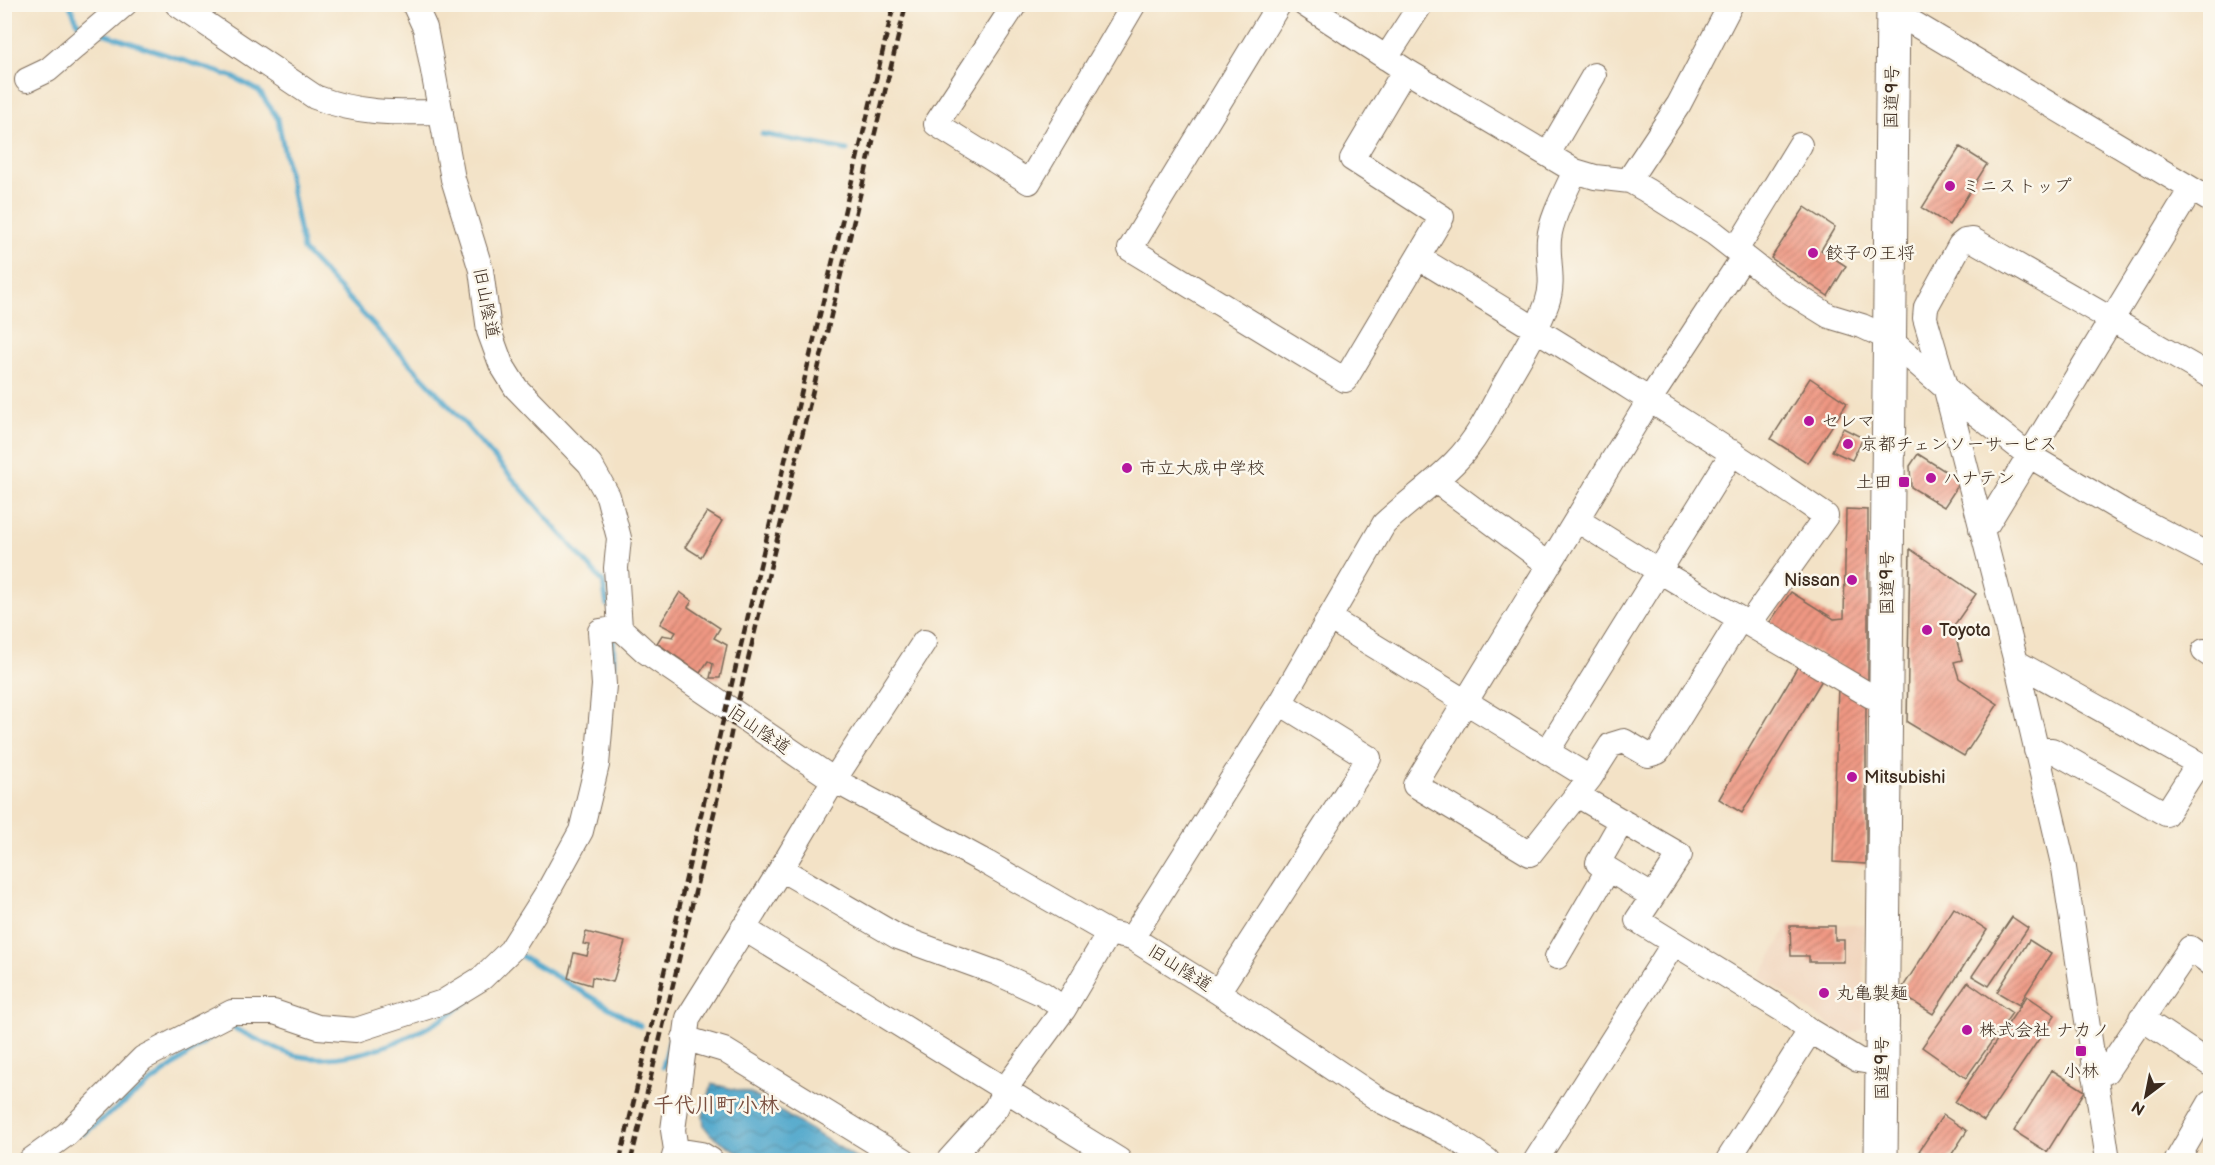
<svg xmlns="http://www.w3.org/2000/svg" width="2215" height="1165" viewBox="0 0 2215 1165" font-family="'Balsamiq Sans','Klee One',sans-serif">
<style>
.built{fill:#f1d5bd}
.water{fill:url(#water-waves);stroke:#446874;stroke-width:1.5}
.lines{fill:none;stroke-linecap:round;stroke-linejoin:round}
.stream{stroke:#4ea6cb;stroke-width:5}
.building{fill:url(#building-hatch)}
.minor-casing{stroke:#7b6a59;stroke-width:26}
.highway-casing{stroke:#7b6a59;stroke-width:35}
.minor{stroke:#fff;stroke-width:24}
.highway{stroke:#fff;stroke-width:33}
.rail{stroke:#3b2a1e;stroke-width:4.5;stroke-dasharray:9 4.5;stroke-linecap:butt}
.poi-dot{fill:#b5179e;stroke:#fbf7ec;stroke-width:2}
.labels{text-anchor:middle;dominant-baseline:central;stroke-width:5;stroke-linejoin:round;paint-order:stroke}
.street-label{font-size:18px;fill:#3b2a1e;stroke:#fbf7ec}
.poi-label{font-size:18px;fill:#3b2a1e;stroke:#fbf7ec;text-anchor:start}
.quarter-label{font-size:21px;font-weight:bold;fill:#7a5041;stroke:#fbf7ec}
</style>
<defs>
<pattern id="water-waves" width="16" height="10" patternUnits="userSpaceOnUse" patternTransform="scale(1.5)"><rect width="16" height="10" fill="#4ea6cb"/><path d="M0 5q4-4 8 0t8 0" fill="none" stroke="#4287a4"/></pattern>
<pattern id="building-hatch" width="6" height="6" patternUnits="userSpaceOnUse" patternTransform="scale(1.5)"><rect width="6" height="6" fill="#ef9883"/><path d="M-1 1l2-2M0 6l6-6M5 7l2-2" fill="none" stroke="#c37c6b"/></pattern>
</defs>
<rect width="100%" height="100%" fill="#fbf7ec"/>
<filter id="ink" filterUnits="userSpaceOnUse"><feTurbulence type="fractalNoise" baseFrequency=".0167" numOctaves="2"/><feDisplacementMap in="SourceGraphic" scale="12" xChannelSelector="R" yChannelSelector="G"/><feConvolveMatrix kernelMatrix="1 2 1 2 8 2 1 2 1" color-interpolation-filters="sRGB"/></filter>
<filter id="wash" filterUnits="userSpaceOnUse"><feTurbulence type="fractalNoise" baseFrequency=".008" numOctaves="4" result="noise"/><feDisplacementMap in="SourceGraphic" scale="24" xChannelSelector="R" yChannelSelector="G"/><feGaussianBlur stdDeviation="1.35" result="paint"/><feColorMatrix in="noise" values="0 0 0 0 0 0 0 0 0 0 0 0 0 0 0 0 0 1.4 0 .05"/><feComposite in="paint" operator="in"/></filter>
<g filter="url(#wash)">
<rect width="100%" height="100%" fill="#f3e2c6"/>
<path class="built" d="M 1789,924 L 1864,925 L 1863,1027 L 1860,1030 L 1850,1034 L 1841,1033 L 1760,976 Z"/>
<path class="water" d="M 712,1084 L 750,1093 L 860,1160 L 750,1160 L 711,1135 L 704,1126 L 703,1116 Z"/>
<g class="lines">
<path class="stream" d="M 69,4 L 79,25 L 87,28
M 102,33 L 233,77 L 259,91 L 278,119 L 303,250 L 444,400 L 603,582 L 607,605
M 762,134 L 847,150
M 613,635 L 614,668
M 518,954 L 640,1026
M 663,1067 L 671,1035
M 83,1134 L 227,1025 C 246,1033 280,1053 298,1056 C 355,1067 428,1033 472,998"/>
</g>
<g id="blocks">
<path class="building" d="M 1960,147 L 1987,164 L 1949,225 L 1922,208 Z
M 1805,207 L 1835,227 L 1821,250 L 1846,266 L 1828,296 L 1771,258 Z
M 1810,378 L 1847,403 L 1808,463 L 1771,439 Z
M 1843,428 L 1863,438 L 1852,460 L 1832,451 Z
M 1918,454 L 1961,481 L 1944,507 L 1911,487 L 1910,466 Z
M 1846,509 L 1868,510 L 1868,681 L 1767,626 L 1791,592 L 1834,619 L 1844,618 Z
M 707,512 L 722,521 L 701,557 L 685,547 Z
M 1910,549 L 1976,594 L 1953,627 L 1962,660 L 1954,662 L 1959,678 L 1998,704 L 1964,756 L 1907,722 Z
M 680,592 L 692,601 L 688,607 L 720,628 L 714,638 L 727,645 L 720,678 L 710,678 L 713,664 L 708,661 L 700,673 L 657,643 L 662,635 L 673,637 L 676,632 L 660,624 Z
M 1801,661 L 1825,675 L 1742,813 L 1719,799 Z
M 1838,684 L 1866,701 L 1866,864 L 1833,862 Z
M 1954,908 L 1987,930 L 1933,1014 L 1899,993 Z
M 2012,917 L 2028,928 L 1989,986 L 1972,976 Z
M 1790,926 L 1835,926 L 1835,940 L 1844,940 L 1844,962 L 1809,962 L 1809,956 L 1791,956 Z
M 586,932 L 625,942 L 613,982 L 592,977 L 591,985 L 568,978 L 574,953 L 587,956 L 590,945 L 583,944 Z
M 2029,940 L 2051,954 L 2019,1005 L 1997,992 Z
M 1968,982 L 2012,1013 L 1966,1078 L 1922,1047 Z
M 2027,996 L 2055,1015 L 1984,1121 L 1955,1102 Z
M 2052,1070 L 2085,1091 L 2047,1152 L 2014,1131 Z
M 1943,1115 L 1967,1131 L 1948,1160 L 1933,1160 L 1919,1151 Z"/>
</g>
</g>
<g filter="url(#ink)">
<use href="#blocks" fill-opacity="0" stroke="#7b6a59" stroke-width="1.5"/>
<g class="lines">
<g class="minor-casing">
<path id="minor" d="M 177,4 L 315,97 C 358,114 395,113 441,112
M 414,4 L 425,28 L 453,179 L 481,270 L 489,331 L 501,364 L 516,388 L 590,464 L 608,496 L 619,538 L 616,568 L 620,628 L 645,651 L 834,780 L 987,863 L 1109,933 L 1132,938 L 1218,992 L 1381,1101 L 1448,1134 L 1487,1160
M 1015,4 L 936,124 L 1029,182 L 1134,4
M 1279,4 L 1130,249 L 1345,380 L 1442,217 L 1352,159 L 1405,70
M 1304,4 L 1405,70 L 1575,171 L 1595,177 L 1630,181 L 1646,190 L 1714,233 L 1787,290 L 1829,316 L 1862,326 L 1888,338 L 1965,405 L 2030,456 L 2123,511 L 2210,556
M 1893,11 L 2210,200
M 1386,58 L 1421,4
M 27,80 L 48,70 L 125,4
M 1548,154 L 1594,75
M 1630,181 L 1632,175 L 1679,104 L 1731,4
M 1736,250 L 1800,145
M 1419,258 C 1557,342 1694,425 1826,516 L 1749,624
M 1436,481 L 1548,564
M 1577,520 L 1659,571 L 1871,696 L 1886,698
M 1981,529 L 1988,523 L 2191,189
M 1329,618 L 1590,778
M 1740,619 L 1658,752 L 1648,755 L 1624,741 L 1611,745 L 1590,778 L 1530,854 L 1415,785 L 1650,399 L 1744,256
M 2204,651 L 2210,655
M 2016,662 L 2210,770
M 2036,750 L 2052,750 L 2166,814 L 2198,764
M 1547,752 L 1733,452
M 1577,795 L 1680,855 L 1637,920 L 1674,943
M 1622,821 L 1598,863 L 1652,896
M 781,869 L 898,937 L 997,973 L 1043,994 L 1064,1009
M 743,928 L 1119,1160
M 1132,938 L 1280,703 L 1384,524 C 1407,502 1434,484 1456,461 C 1477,440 1491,410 1505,384 C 1520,358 1537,331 1547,303 C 1555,281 1547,261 1549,239 C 1551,218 1566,191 1575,171
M 1557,957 L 1608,870
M 1218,992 L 1369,758 L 1280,703
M 2141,1018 L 2210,1064
M 684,1038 L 724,1050 L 904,1160
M 2095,1076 L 2106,1072 L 2190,948 L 2210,963
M 676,1150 L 701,1154 L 711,1160
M 31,1160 L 67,1134 L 143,1058 L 232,1012 L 274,1012 L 318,1027 L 356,1030 L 443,1002 L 482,978 L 511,950 L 547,893 L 581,831 L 597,765 L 604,685 L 600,631 L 620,628
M 673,1160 L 676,1150 L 673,1130 L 688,1018 L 781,869 L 834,780 L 924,642
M 949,1160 L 996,1108 L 1005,1089 L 1064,1009 L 1109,933
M 1536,1160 L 1674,943 L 1786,1012 L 1810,1031 L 1858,1060 L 1882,1064
M 1728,1160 L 1810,1031
M 2108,1160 L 2064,868 L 2016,662 L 1945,386 L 1925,318 L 1926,307 L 1960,245 L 1965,241 L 1973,240 L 2210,376
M 2177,1160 L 2210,1103"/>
</g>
<g class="highway-casing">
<path id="highway" d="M 1881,1160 L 1893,4"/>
</g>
<use href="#minor" class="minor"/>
<use href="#highway" class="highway"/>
<path class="rail" d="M 620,1160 L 726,708 L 894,4
M 631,1160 L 719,792 L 735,714 L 906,4"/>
</g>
</g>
<g class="poi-dot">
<circle cx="1950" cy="186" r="6"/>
<circle cx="1813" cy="253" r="6"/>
<circle cx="1809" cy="421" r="6"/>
<circle cx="1848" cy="444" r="6"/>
<circle cx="1127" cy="468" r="6"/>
<circle cx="1931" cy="478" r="6"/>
<rect x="1898" y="476" width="12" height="12" rx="3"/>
<circle cx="1852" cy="580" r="6"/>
<circle cx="1927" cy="630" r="6"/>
<circle cx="1852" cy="777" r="6"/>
<circle cx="1824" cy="993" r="6"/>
<circle cx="1967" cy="1030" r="6"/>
<rect x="2075" y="1045" width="12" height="12" rx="3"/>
</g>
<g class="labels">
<g class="street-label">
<text transform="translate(1892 97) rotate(-89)">国道9号</text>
<text transform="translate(486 303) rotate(79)">旧山陰道</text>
<text transform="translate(1887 583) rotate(-90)">国道9号</text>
<text transform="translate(759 730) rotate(34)">旧山陰道</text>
<text transform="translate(1180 968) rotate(32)">旧山陰道</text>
<text transform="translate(1882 1068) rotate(-90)">国道9号</text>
</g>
<g class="poi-label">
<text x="1962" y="186">ミニストップ</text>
<text x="1825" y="253">餃子の王将</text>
<text x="1821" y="421">セレマ</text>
<text x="1860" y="444">京都チェンソーサービス</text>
<text x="1139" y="468">市立大成中学校</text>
<text x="1943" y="478">ハナテン</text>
<text x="1892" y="482" text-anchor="end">土田</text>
<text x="1840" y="580" text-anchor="end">Nissan</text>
<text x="1939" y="630">Toyota</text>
<text x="1864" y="777">Mitsubishi</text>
<text x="1836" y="993">丸亀製麺</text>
<text x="1979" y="1030">株式会社 ナカノ</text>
<text x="2081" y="1071" text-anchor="middle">小林</text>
</g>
<g class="quarter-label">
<text x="716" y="1105">千代川町小林</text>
</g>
</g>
<rect width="2215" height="1165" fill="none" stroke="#fbf7ec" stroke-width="24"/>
<g transform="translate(2146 1096) rotate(212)" stroke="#fbf7ec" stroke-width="4.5" paint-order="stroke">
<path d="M0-4.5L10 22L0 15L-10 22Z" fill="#3b2a1e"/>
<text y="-9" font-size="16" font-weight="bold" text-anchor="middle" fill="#3b2a1e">N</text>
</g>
</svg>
